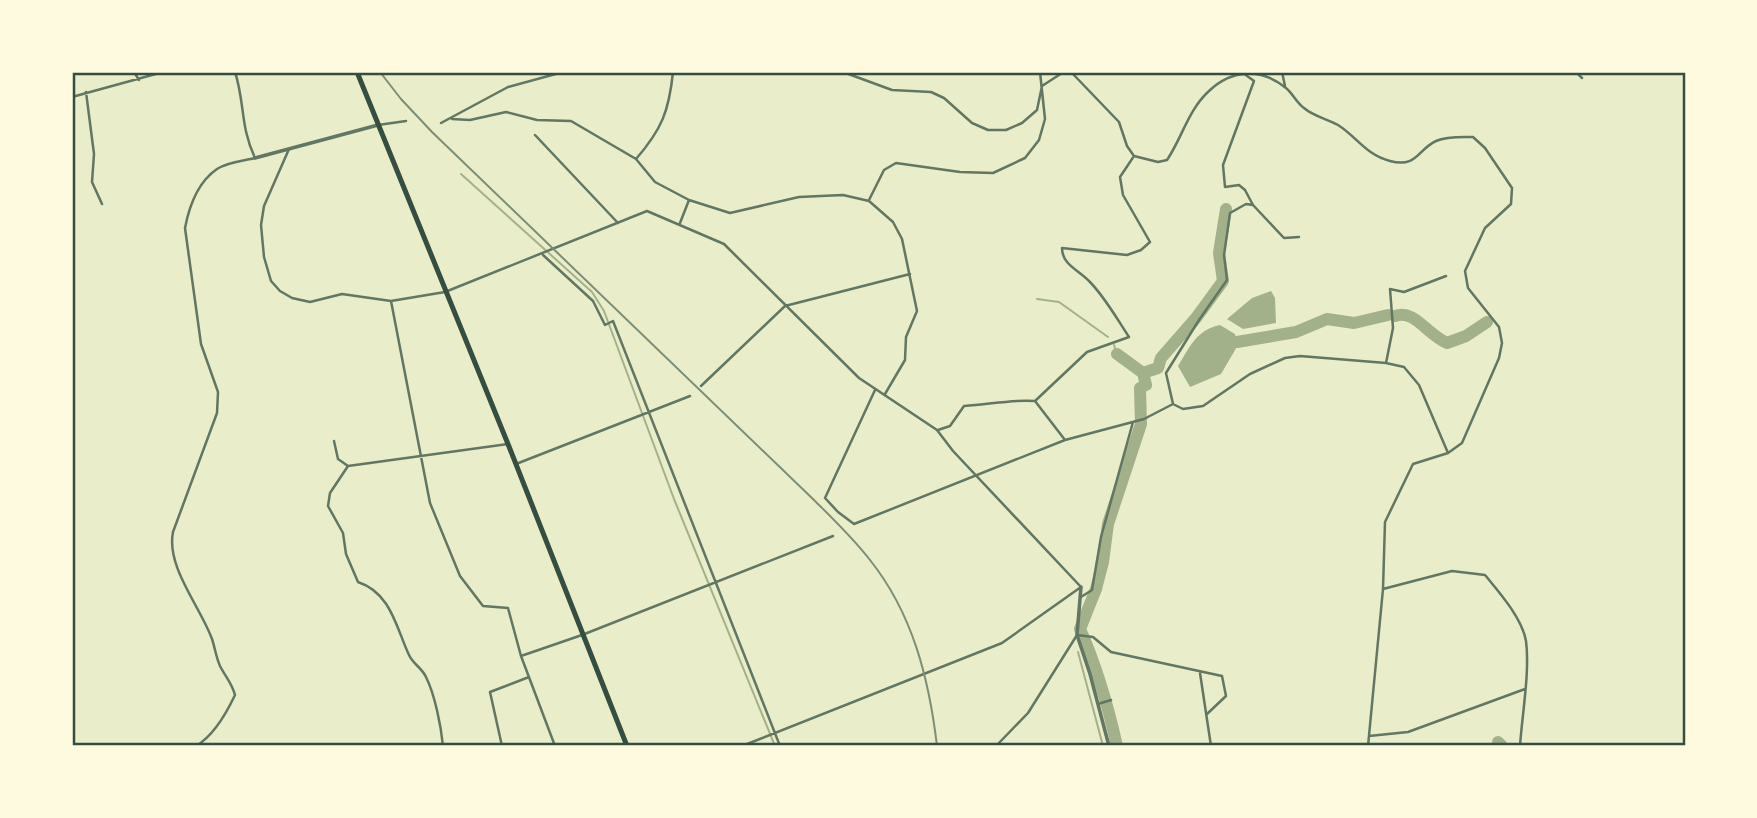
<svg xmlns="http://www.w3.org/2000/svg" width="1757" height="818" viewBox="0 0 1757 818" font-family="'Source Sans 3',sans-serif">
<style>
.water{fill:#a3b18a}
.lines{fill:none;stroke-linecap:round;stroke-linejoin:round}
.stream{stroke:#a3b18a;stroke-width:2}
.river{stroke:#a3b18a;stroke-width:12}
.minor{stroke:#617663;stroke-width:2.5}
.tertiary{stroke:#617663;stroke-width:3.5}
.trunk{stroke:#344e41;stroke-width:5}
.rail{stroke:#7c8e77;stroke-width:2}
.neatline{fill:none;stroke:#344e41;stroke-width:2.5}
</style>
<rect width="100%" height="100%" fill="#e9edc9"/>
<path class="water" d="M 1271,291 L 1275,298 L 1276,323 L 1243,329 L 1227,319 L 1252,298 Z
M 1220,325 L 1235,334 L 1238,345 L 1221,374 L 1190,387 L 1178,366 C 1190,347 1196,330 1220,325 Z"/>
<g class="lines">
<path class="stream" d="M 461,174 L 592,292 L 604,311 L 674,499 L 775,746
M 1037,299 L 1059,302 L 1108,337
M 1114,345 L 1117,354
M 1078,652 L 1103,746"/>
<path class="river" d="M 1395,316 C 1415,309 1426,334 1447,343 L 1466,336 L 1487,322
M 1237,342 L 1296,332 L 1327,319 L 1354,323 L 1388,315
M 1117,354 L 1143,373
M 1498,742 L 1502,746
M 1117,746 C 1108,706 1097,667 1080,629 L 1096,589 L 1103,562 L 1108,524 L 1141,424 L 1140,388 L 1146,385 L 1143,373 L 1158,368 L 1161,358 L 1196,318 L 1223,281 L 1219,253 L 1226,209"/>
<path class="minor" d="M 134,72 L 139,80
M 843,72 L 892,90 L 931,92 L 944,98 L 972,123 L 988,130 L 1006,130 L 1022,123 L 1037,110 L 1042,86 L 1062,73 L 1072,73 L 1119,122 L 1127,146 L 1134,156 L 1158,162 L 1167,160 C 1182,138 1188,110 1209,91 C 1232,69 1262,68 1286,88 C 1293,94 1297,103 1304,108 C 1313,116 1327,119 1338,125 C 1357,137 1366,155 1390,161 C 1417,168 1417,150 1436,141 C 1447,136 1462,137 1473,137 L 1485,148 L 1512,188 L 1511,204 L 1485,228 L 1465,271 L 1468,288 L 1499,327 L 1502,343 L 1499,358 L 1462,443 L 1448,453 L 1413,464 L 1385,522 L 1383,589 L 1368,746
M 1282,72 L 1285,86
M 1576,72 L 1582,78
M 1243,73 L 1254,81 L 1223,165 L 1225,187 L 1239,185 L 1245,190 L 1253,205
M 86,92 L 94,154 L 92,182 L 102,204
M 72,97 L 163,72
M 452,119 L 470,120 L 506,112 L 537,120 L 571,121 L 636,159 L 655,182 L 689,200 L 730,213 L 799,197 L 843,195 L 869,201 L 893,222 L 902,239 L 917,311 L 906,337 L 905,360 L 885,394
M 441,123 L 508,87 L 563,72
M 378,125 L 406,121
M 535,135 L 618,223
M 289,149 L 264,206 L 261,225 L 264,257 L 271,281 L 280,291 L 292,298 L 310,302 L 342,294 L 391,301 L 445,292 L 647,211 L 724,244 L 859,378 L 937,430 L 953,451 L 1081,587 L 1002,643 L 742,746
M 636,159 C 662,129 669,111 673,72
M 869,200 L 884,170 L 896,163 L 960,172 L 993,173 L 1025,158 L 1039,140 L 1045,119 L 1040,72
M 680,223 L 689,200
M 543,255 L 593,301 L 605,325 L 613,321 L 780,746
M 391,301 L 430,503 L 460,576 L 483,606 L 508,608 L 521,656 L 555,746
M 1386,363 L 1393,328 L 1390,289 L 1404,292 L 1446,276
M 701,386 L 785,306 L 910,274
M 875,390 L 825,498 L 838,512 L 854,524 L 1065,440 L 1144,419 L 1173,404 L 1183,409 L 1203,406 L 1250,374 L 1285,358 L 1300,356 L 1386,363 L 1404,367 L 1419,385 L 1448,453
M 1173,404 L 1166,373 L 1199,320 L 1227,280 L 1224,255 L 1230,213 L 1246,204 L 1253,205 L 1284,238 L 1299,237
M 938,430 L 950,426 L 964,406 C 988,405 1011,399 1035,401
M 1065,440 L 1035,401 L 1087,352 L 1129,337 C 1117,319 1105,297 1089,281 C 1079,270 1062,265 1062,248 L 1127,255 L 1141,250 L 1150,242 L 1123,195 L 1120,177 L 1134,156
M 334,441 L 338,459 L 348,466 L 508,444
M 516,464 L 690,396
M 348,466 L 330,493 L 328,506 L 343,533 L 346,554 L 358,582 C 391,593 396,627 409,655 C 413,664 422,668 426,677 C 435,695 441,726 443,746
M 1383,589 L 1452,571 L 1485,575 C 1499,592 1522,618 1526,641 C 1530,672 1522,715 1520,746
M 1081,597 L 1092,590 L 1101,537 L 1133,422
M 521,656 L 582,635 L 833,536
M 1200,673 L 1211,746
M 1098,704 L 1111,700
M 1369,736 L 1408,732 L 1525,689
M 196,746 C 213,736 227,712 235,695 C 232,683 225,676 220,666 C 216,657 215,648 212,639 C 200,606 166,567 173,532 L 217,413 L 218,392 L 201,344 L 185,228 C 189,207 198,182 217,169 C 227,162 243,161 255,158 C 240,126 245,103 235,72
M 502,746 L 490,692 L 529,677
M 996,746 L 1028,713 L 1077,635 L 1093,637 L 1111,652 L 1222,676 L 1226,696 L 1207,714"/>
<path class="tertiary" d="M 255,158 L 378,125
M 1081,587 L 1077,635 L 1090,674 L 1109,746"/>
<path class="trunk" d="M 357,72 L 508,444 L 627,746"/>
<path class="rail" d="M 380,72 L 401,99 L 432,132 L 814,500 C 833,519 853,538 870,560 C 913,614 929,679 937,746"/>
</g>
<rect width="1757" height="818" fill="none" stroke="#fefae0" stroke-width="147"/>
<rect x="74" y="74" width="1610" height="670" class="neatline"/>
</svg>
